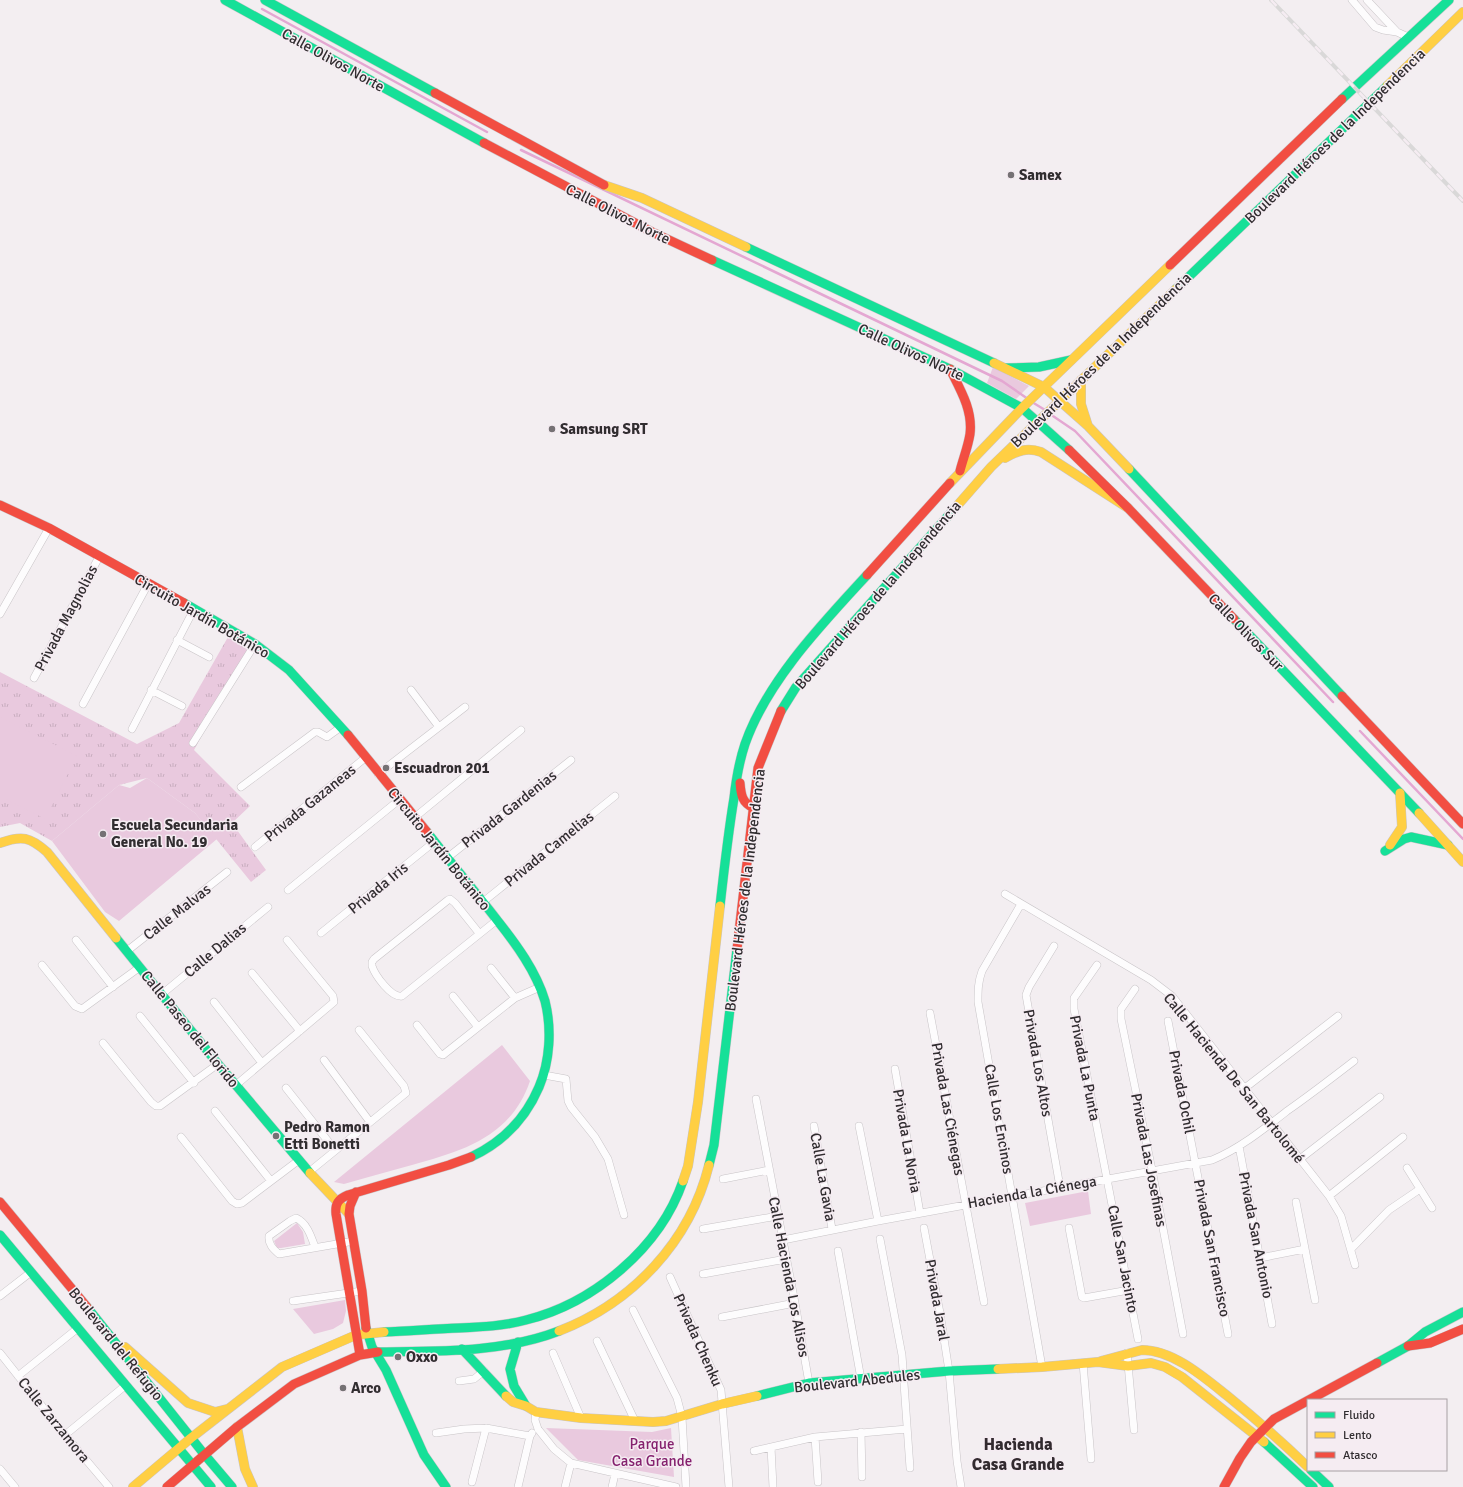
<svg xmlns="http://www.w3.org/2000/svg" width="1463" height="1487" viewBox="0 0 1463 1487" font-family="Signika,sans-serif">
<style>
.grass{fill:url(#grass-tufts)}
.park{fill:#e9c9de}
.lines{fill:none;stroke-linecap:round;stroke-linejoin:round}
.stream{stroke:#e4a7d2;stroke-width:2.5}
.street-casing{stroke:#c8c4c7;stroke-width:8}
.fast-casing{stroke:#c8c4c7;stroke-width:10}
.slow-casing{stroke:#c8c4c7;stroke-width:10}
.jam-casing{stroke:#c8c4c7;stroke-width:10}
.street{stroke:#fdfcfd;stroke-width:7}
.fast{stroke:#16e098;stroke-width:9}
.slow{stroke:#ffcf43;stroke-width:9}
.jam{stroke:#f24e42;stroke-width:9}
.rail-casing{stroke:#d9d8d8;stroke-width:4}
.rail{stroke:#f5ecf2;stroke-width:2.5;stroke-dasharray:8;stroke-linecap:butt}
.poi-dot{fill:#757174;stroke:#f5ecf2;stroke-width:1.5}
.labels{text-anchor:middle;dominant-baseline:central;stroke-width:3;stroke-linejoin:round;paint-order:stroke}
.street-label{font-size:15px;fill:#312d30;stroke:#f5ecf2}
.poi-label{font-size:15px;font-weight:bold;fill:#312d30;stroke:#f5ecf2;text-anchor:start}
.park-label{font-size:15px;fill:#85216e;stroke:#f5ecf2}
.quarter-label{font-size:17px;font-weight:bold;fill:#322a2f;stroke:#f5ecf2}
</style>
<defs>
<pattern id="grass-tufts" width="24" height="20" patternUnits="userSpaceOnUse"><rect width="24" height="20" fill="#e9c9de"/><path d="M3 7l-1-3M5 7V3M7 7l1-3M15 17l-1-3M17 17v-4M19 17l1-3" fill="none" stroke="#c8adbf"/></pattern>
</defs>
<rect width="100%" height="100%" fill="#f3eef1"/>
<path class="grass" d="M 228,637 L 248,650 L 194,750 L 250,806 L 232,823 L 266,870 L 251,882 L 195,813 L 147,778 L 119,785 L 52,841 L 20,823 L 0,827 L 0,672 L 137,744 L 179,723 Z"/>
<path class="park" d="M 993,367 L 1029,386 L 1016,399 L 987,383 Z
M 0,717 L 77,756 L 45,819 L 0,796 Z
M 147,778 L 195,813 L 217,839 L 119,921 L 105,912 L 52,841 L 119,785 L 130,788 Z
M 502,1045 L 530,1081 C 511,1137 463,1151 412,1165 C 389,1171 366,1178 344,1184 L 334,1182 Z
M 1088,1191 L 1091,1214 L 1030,1226 L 1025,1203 Z
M 297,1223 L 303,1232 L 305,1244 L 281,1248 L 277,1248 L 274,1241 Z
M 345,1300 L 346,1311 L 343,1323 L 333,1329 L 314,1334 L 293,1309 Z
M 546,1428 L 652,1432 L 671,1428 L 674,1477 L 578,1460 Z"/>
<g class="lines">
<path class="stream" d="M 262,9 L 487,132
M 521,150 L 1002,381 L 1028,399
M 1032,402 L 1045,410
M 1050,414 L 1075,431 L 1333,702
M 1360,731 L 1463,839"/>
<g class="street-casing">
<path id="street" d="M 1352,0 L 1375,27 L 1383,30 L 1397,32 L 1408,37
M 1367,0 L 1397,32
M 0,614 L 49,528
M 177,640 L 209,657
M 34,678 L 99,557
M 151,690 L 182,706
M 411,690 L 439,727
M 83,704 L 148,584
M 132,729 L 194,609
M 193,743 L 255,644
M 378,774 L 465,707
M 241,787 L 315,732 L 318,732 L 327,737 L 341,727
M 414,818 L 521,730
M 255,847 L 365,758
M 447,858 L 571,760
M 288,890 L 399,800
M 1005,894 L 1151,980 L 1172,996 L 1329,1196 L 1341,1216 L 1355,1265
M 483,902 L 615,796
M 1021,904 L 982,971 C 978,982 978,990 978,1002 L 1042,1367
M 321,933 L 434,842
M 479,933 L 455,903 L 450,899 L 448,900 L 374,959 L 372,962 L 372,966 C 375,975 391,998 402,996 L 497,920
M 76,940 L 113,987
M 1054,946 L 1029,987 L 1026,995 L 1060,1187
M 127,951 L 227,872
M 42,965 L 75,1006 L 82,1009 L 140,967
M 1097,965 L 1074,998 L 1074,1009 L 1138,1339
M 491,968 L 515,998
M 252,973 L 300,1031
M 1135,989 L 1121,1009 L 1121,1019 L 1152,1170 L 1183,1334
M 162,994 L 268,907
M 453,996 L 478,1027
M 214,1002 L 262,1063
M 930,1013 L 984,1302
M 140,1016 L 194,1083
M 1168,1021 L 1228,1334
M 417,1025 L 440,1054 L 443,1055 L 515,998 L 540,987
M 103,1043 L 151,1102 L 156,1106 L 160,1106 L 218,1064
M 324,1060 L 370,1122
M 895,1069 L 920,1213
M 544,1075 L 566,1079 L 568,1101 L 571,1107 L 595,1137 L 608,1159 L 624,1215
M 236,1085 L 334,1002 L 333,996 L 287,940
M 286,1088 L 335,1150
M 1245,1088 L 1338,1016
M 756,1099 L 795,1303 L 809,1383
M 215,1111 L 271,1181
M 814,1126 L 832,1229
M 859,1126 L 878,1221
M 181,1137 L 232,1201 L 237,1204 L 242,1203 L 299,1160
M 1239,1146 L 1272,1324
M 1300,1159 L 1380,1097
M 1407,1168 L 1432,1208
M 309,1172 L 406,1093 L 404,1086 L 359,1030
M 723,1179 L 769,1170
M 1329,1196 L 1403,1137
M 1296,1202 L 1315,1300
M 924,1228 L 940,1313 L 949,1371 L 957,1461 L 961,1487
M 1069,1228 L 1082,1297 L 1084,1298 L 1129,1290
M 703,1229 L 778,1216
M 880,1239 L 902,1355 L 910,1468
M 783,1240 L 878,1221 L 1212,1160 C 1239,1149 1264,1129 1287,1111 C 1310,1095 1332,1078 1354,1061
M 315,1247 C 311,1236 307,1223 296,1218 L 290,1221 L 269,1236 C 268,1244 273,1249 279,1254 L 354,1241
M 1351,1249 L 1389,1210 L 1420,1189
M 838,1251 L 861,1379
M 1260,1258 L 1305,1249
M 703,1274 L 786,1259
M 670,1277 L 721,1390 L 729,1487
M 0,1296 L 31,1272
M 293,1301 L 362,1291
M 633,1310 L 677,1398 L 682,1417 L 686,1487
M 722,1317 L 795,1303
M 597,1341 L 635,1421
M 0,1353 L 65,1435 L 109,1487
M 553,1353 L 581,1418
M 1127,1353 L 1134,1430
M 1083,1363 L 1091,1459
M 18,1376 L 78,1328
M 459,1381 L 474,1379 L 484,1371
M 536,1412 L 535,1420 L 538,1429 L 554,1449 L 571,1463 L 676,1487
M 861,1432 L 862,1477
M 436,1433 L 464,1429 L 486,1428 L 530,1436
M 65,1435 L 126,1385
M 815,1437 L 818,1482
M 771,1447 L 773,1487
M 754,1451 L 815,1437 L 907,1429
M 0,1469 L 15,1487
M 472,1482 L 486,1428
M 518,1487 L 530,1436 L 532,1433
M 565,1487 L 571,1463
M 612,1487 L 615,1474"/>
</g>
<g class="fast-casing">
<path id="fast" d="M 225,0 L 484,143
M 265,0 L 435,93
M 1342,99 L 1449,0
M 746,247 L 994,363
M 712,260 L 950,369 L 1022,408 L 1069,450
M 1176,289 L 1387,86
M 1006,368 L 1039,367 L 1071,360
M 1129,469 L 1342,696
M 184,603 L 255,644 L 289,670 L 348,735
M 1234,619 L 1419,813
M 781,711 L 796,687 L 956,507
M 427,832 C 450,862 474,890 497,920 C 516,944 536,971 545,1001 C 552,1029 550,1061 539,1087 C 525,1120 503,1142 471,1157
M 1385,851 L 1404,839 L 1411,837 L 1448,845
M 720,906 C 724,870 728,834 734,798 C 736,780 739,762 745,744 C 767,681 822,624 867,575
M 116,938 L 218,1064 L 310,1173
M 709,1165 L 714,1145 L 737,949
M 0,1235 L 211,1487
M 87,1307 L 204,1454 L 232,1487
M 366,1328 L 372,1347 L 386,1370 L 424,1455 L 446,1487
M 384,1332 C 409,1331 434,1329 459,1328 C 482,1327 504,1326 526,1320 C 594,1303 660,1248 683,1181
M 462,1349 L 506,1396
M 378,1352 C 438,1351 502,1353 559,1331
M 1377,1363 L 1408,1346 L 1425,1332 L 1463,1312
M 514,1386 L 526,1406
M 514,1386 L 510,1369 L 518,1342
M 757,1396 L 809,1383 L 949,1371 L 998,1369
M 1264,1442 L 1313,1487
M 1311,1470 L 1329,1487"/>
</g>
<g class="slow-casing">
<path id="slow" d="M 1387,86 L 1463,12
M 604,185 L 642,198 L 746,247
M 994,363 L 1044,387 L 1088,426 L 1129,469
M 1081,380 L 1081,404 L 1088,426
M 1005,458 C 1017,451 1027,447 1041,452 L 1128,508
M 950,483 L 1022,408 L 1170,265
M 956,507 L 991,467 L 1176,289
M 1419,813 L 1463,862
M 0,843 C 22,835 30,837 47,852 L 116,938
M 1390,845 L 1402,827 L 1400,793
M 310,1173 L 349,1214
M 683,1181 L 688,1166 L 698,1102 L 720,906
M 559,1331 C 632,1303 690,1242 709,1165
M 125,1347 L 188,1403 L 215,1412 L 227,1409
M 1101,1361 L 1142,1350 C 1174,1350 1206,1379 1230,1398 C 1257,1420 1283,1443 1308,1467
M 998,1369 L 1042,1367 L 1098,1362 L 1128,1366 L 1151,1363 L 1165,1367 L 1182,1377 L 1264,1442
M 506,1396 L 513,1402 L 526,1406 L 536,1412 L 581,1418 L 653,1422 L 666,1421 L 722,1404 L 757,1396
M 237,1427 L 245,1469 L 253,1487
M 133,1487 L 191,1438 L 282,1367 L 356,1335 L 384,1332"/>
</g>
<g class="jam-casing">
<path id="jam" d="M 435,93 L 604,185
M 484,143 L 652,232 L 712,260
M 1170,265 L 1342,99
M 950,369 C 960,389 973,410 970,434 C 968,447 963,459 960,471
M 1069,450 L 1128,508 L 1234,619
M 0,505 L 49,528 L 184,603
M 867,575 L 950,483
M 1342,696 L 1463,824
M 348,735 L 427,832
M 740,783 C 741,795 742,803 754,808
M 737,949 L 758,768 L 781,711
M 356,1192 L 350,1206 L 349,1214 L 362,1291 L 366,1328
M 0,1202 L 87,1307
M 1408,1346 L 1430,1343 L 1463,1329
M 360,1355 L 336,1214 C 335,1204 338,1199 348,1195 L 449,1165 L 471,1157
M 167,1487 L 237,1427 L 294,1384 L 360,1355 L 378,1352
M 1224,1487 L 1240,1458 L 1251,1442 L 1274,1419 L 1377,1363"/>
</g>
<use href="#street" class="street"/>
<use href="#fast" class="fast"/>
<use href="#slow" class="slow"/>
<use href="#jam" class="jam"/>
<g class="rail-casing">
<path id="rail" d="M 1271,0 L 1463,201"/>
</g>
<use href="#rail" class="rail"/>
</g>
<g class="poi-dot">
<circle cx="1011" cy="175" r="4"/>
<circle cx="552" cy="429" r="4"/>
<circle cx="386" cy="768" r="4"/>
<circle cx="103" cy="834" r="4"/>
<circle cx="276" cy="1136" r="4"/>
<circle cx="398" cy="1357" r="4"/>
<circle cx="343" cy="1388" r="4"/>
</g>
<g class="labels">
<g class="street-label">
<text transform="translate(333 60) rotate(29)">Calle Olivos Norte</text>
<text transform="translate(1335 136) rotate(-44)">Boulevard Héroes de la Independencia</text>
<text transform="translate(618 214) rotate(27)">Calle Olivos Norte</text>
<text transform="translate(911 352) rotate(25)">Calle Olivos Norte</text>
<text transform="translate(1101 360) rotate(-44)">Boulevard Héroes de la Independencia</text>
<text transform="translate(878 595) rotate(-49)">Boulevard Héroes de la Independencia</text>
<text transform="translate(202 616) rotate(30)">Circuito Jardín Botánico</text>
<text transform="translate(66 618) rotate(-62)">Privada Magnolias</text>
<text transform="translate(1246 632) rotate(46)">Calle Olivos Sur</text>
<text transform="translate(310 803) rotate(-39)">Privada Gazaneas</text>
<text transform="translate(509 809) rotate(-38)">Privada Gardenias</text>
<text transform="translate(439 849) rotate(51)">Circuito Jardín Botánico</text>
<text transform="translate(549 849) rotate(-39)">Privada Camelias</text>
<text transform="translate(378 888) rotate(-39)">Privada Iris</text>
<text transform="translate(745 890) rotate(-83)">Boulevard Héroes de la Independencia</text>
<text transform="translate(177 912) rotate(-38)">Calle Malvas</text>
<text transform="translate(215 950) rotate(-40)">Calle Dalias</text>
<text transform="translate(190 1029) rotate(51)">Calle Paseo del Florido</text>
<text transform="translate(1038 1063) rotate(80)">Privada Los Altos</text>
<text transform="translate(1085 1068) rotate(79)">Privada La Punta</text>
<text transform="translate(1234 1078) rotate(51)">Calle Hacienda De San Bartolomé</text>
<text transform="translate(1182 1092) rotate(79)">Privada Ochil</text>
<text transform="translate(948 1109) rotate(80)">Privada Las Ciénegas</text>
<text transform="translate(999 1119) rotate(80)">Calle Los Encinos</text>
<text transform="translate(907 1141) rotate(80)">Privada La Noria</text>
<text transform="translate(1149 1160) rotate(79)">Privada Las Josefinas</text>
<text transform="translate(823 1177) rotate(80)">Calle La Gavia</text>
<text transform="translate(1032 1192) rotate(-10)">Hacienda la Ciénega</text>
<text transform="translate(1256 1235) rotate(79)">Privada San Antonio</text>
<text transform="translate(1212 1248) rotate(79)">Privada San Francisco</text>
<text transform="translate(1123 1259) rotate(79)">Calle San Jacinto</text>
<text transform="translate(789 1277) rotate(79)">Calle Hacienda Los Alisos</text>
<text transform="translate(937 1300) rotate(80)">Privada Jaral</text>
<text transform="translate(698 1340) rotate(66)">Privada Chenku</text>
<text transform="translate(116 1344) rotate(51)">Boulevard del Refugio</text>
<text transform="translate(857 1381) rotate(-6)">Boulevard Abedules</text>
<text transform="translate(54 1420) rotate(51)">Calle Zarzamora</text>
</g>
<g class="poi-label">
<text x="1019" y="175">Samex</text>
<text x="560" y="429">Samsung SRT</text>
<text x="394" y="768">Escuadron 201</text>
<text x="111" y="825">Escuela Secundaria<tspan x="111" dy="17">General No. 19</tspan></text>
<text x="284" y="1127">Pedro Ramon<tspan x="284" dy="17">Etti Bonetti</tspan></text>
<text x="406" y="1357">Oxxo</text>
<text x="351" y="1388">Arco</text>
</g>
<g class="park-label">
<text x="652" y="1444">Parque<tspan x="652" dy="17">Casa Grande</tspan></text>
</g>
<g class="quarter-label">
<text x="1018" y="1444">Hacienda<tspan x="1018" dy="20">Casa Grande</tspan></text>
</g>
</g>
<rect x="1307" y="1399" width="140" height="72" fill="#f5ecf2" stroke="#a7a0a4"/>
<rect x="1315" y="1412" width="20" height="6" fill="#16e098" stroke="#a7a0a4"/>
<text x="1343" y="1419" font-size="12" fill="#312d30">Fluido</text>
<rect x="1315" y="1432" width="20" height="6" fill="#ffcf43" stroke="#a7a0a4"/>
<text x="1343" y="1439" font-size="12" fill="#312d30">Lento</text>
<rect x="1315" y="1452" width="20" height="6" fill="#f24e42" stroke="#a7a0a4"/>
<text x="1343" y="1459" font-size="12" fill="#312d30">Atasco</text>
</svg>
